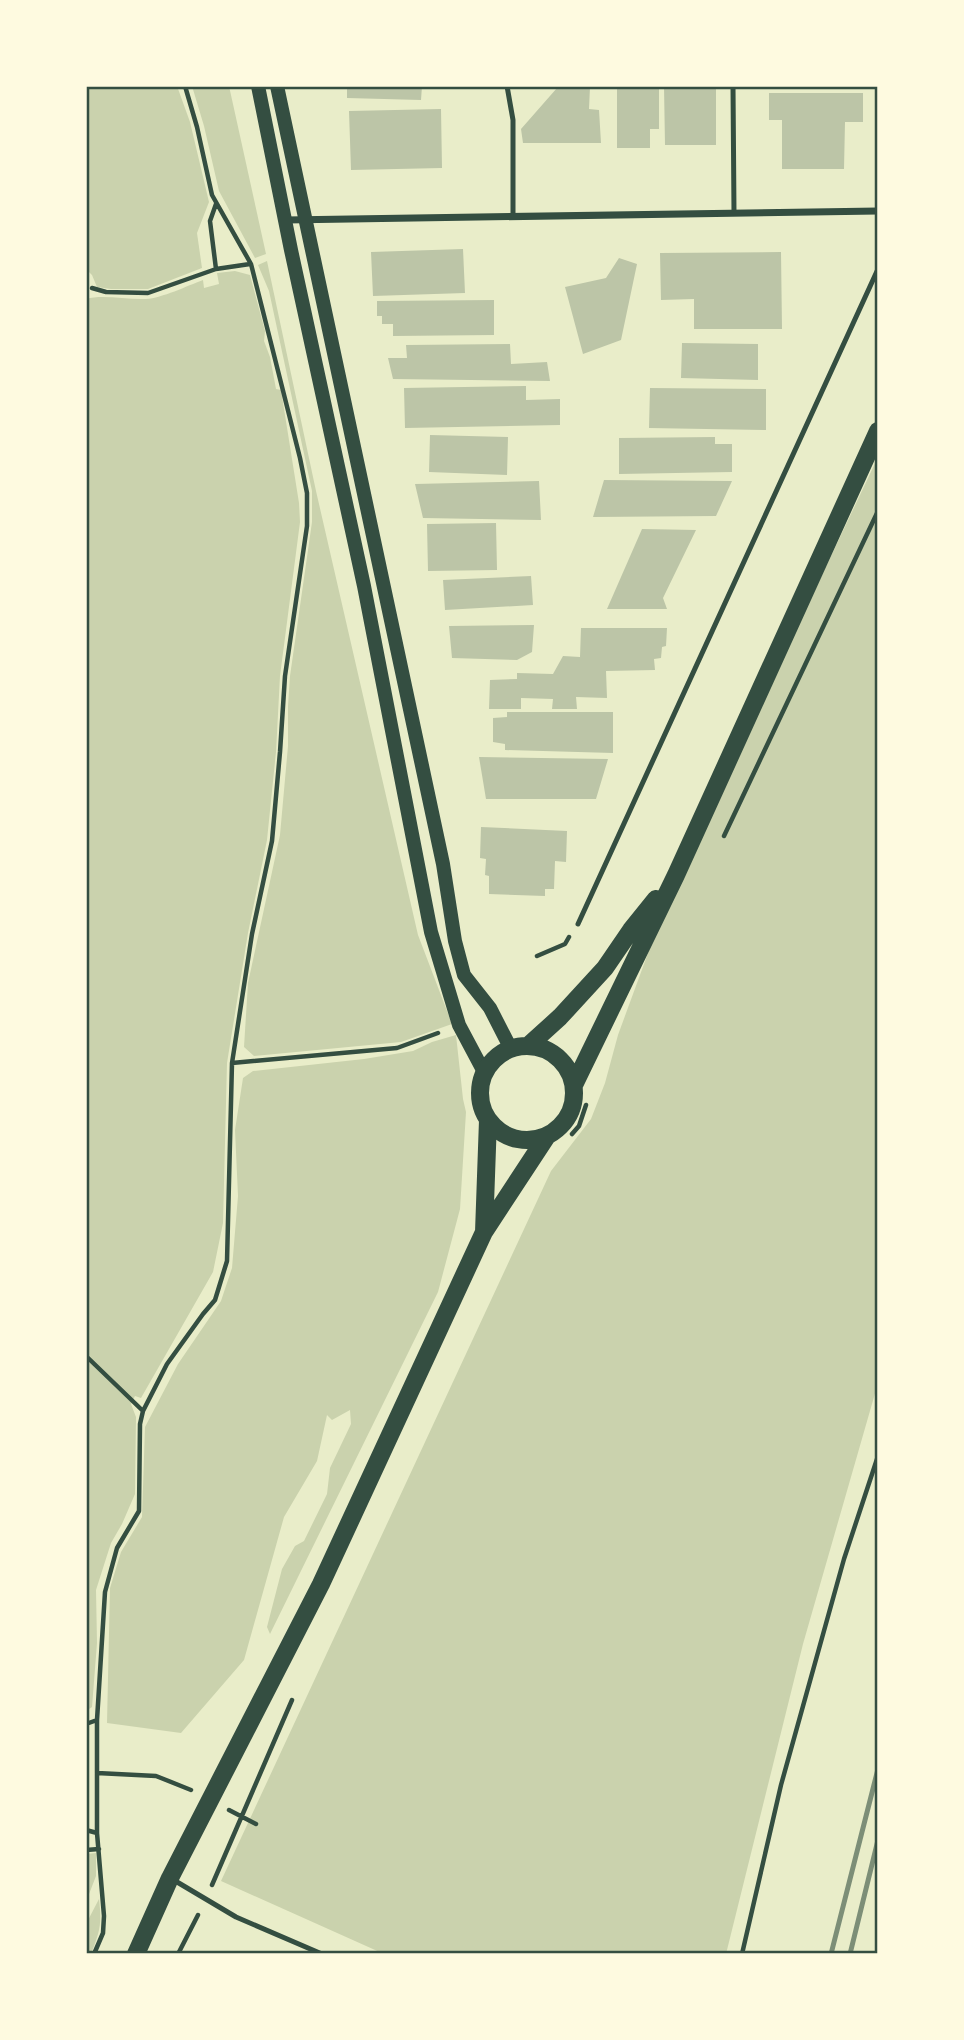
<svg xmlns="http://www.w3.org/2000/svg" width="964" height="2040" viewBox="0 0 964 2040" font-family="'Golos Text',sans-serif">
<style>
.green{fill:#cad2ad}
.building{fill:#bcc5a7}
.lines{fill:none;stroke-linecap:round;stroke-linejoin:round}
.path{stroke:#344e41;stroke-width:4.5}
.service{stroke:#344e41;stroke-width:5}
.minor{stroke:#344e41;stroke-width:7}
.secondary{stroke:#344e41;stroke-width:14}
.primary{stroke:#344e41;stroke-width:18}
.rail{stroke:#7c8e77;stroke-width:5}
.neatline{fill:none;stroke:#344e41;stroke-width:2.5}
</style>
<rect width="100%" height="100%" fill="#e9edc9"/>
<path class="green" d="M 86,86 L 177,86 L 190,122 L 209,202 L 197,233 L 202,268 L 148,289 L 111,289 L 97,287 L 92,275 L 86,269 Z
M 192,86 L 229,86 L 266,254 L 255,258 L 219,191 L 204,126 Z
M 267,261 L 316,491 L 418,935 L 452,1024 L 401,1042 L 254,1056 L 244,1047 L 248,983 L 280,835 L 288,746 L 288,706 L 290,676 L 312,522 L 312,491 L 269,291 L 258,265 Z
M 235,271 L 250,275 L 265,331 L 264,341 L 270,357 L 276,389 L 281,390 L 299,503 L 300,522 L 280,676 L 276,752 L 267,840 L 248,933 L 227,1063 L 223,1223 L 213,1272 L 141,1398 L 135,1396 L 131,1404 L 136,1417 L 135,1494 L 122,1524 L 111,1543 L 96,1590 L 97,1643 L 92,1707 L 86,1711 L 86,299 C 103,294 126,300 146,299 C 162,298 187,286 203,280 L 204,288 L 219,284 L 217,273 Z
M 878,457 L 878,1383 L 803,1644 L 726,1954 L 384,1954 L 221,1881 L 551,1171 L 591,1119 L 605,1083 L 618,1035 L 666,904 Z
M 456,1035 L 463,1099 L 466,1112 L 460,1209 L 438,1292 L 270,1634 L 267,1627 L 282,1569 L 295,1546 L 304,1541 L 327,1494 L 330,1468 L 351,1424 L 350,1410 L 332,1420 L 327,1415 L 317,1461 L 284,1517 L 244,1660 L 181,1733 L 107,1723 L 110,1588 L 121,1552 L 142,1517 L 145,1427 L 178,1364 L 221,1301 L 232,1268 L 238,1196 L 235,1130 L 243,1078 L 253,1071 L 364,1059 L 413,1051 L 432,1042 Z
M 96,1853 L 96,1876 L 86,1902 L 86,1854 Z
M 99,1899 C 102,1924 100,1931 91,1954 L 86,1954 L 86,1924 Z"/>
<path class="building" d="M 347,86 L 422,86 L 421,100 L 347,98 Z
M 617,86 L 659,86 L 659,129 L 650,129 L 650,148 L 617,148 Z
M 664,86 L 716,86 L 716,145 L 665,145 Z
M 590,87 L 589,109 L 599,110 L 601,143 L 523,143 L 521,129 L 557,88 Z
M 769,93 L 863,93 L 863,122 L 845,122 L 844,169 L 782,169 L 782,120 L 769,120 Z
M 441,109 L 442,168 L 351,170 L 349,111 Z
M 463,249 L 465,293 L 373,296 L 371,252 Z
M 781,252 L 782,329 L 694,329 L 694,299 L 661,300 L 660,253 Z
M 619,258 L 637,264 L 621,340 L 583,354 L 565,287 L 606,278 Z
M 494,300 L 494,335 L 393,336 L 393,324 L 382,324 L 382,316 L 377,316 L 377,301 Z
M 682,343 L 758,344 L 758,380 L 681,378 Z
M 510,344 L 511,364 L 547,362 L 550,381 L 393,379 L 388,358 L 407,358 L 406,345 Z
M 526,386 L 526,400 L 560,399 L 560,425 L 405,428 L 404,388 Z
M 650,388 L 766,389 L 766,430 L 649,428 Z
M 430,435 L 508,437 L 507,475 L 429,472 Z
M 715,437 L 715,444 L 732,444 L 732,472 L 619,474 L 619,438 Z
M 604,480 L 732,481 L 716,516 L 593,517 Z
M 539,481 L 541,520 L 423,518 L 415,484 Z
M 496,523 L 497,570 L 428,571 L 427,524 Z
M 642,529 L 696,530 L 663,598 L 667,609 L 607,609 Z
M 531,576 L 533,605 L 445,610 L 443,580 Z
M 534,625 L 532,652 L 517,660 L 452,658 L 449,626 Z
M 581,628 L 667,628 L 666,646 L 662,647 L 661,658 L 654,659 L 655,670 L 606,671 L 607,698 L 576,697 L 577,709 L 552,709 L 553,699 L 521,698 L 521,709 L 489,709 L 490,680 L 517,679 L 517,673 L 553,674 L 563,656 L 580,657 Z
M 507,712 L 613,712 L 613,753 L 505,750 L 505,744 L 493,742 L 493,718 L 507,717 Z
M 479,757 L 608,759 L 596,799 L 486,799 Z
M 481,827 L 567,831 L 566,862 L 555,861 L 554,889 L 545,889 L 545,896 L 489,894 L 489,876 L 485,875 L 486,859 L 480,858 Z"/>
<g class="lines">
<path class="path" d="M 216,269 L 210,221 L 216,204
M 92,288 L 106,292 L 148,293 L 216,269 L 250,264
M 724,836 L 878,511
M 537,956 L 565,944 L 569,937
M 232,1063 L 397,1048 L 438,1033
M 572,1134 L 579,1126 L 586,1105
M 86,1356 L 143,1411
M 86,1724 L 97,1720
M 97,1773 L 156,1776 L 191,1790
M 229,1810 L 256,1824
M 86,1830 L 97,1833
M 86,1850 L 99,1849
M 212,1885 L 292,1700
M 94,1954 L 103,1933 L 104,1916 L 97,1833 L 97,1720 L 105,1592 L 117,1548 L 139,1511 L 140,1424 L 143,1411 L 167,1364 L 203,1314 L 215,1300 L 227,1261 L 232,1063 L 252,934 L 272,841 L 280,752 L 285,676 L 307,526 L 307,493 L 300,458 L 251,264 L 212,195 L 197,127 L 185,86
M 178,1954 L 198,1915
M 742,1954 L 781,1785 L 844,1559 L 878,1456"/>
<path class="service" d="M 507,86 L 513,120 L 513,216
M 733,86 L 734,213
M 578,924 L 878,269
M 172,1879 L 236,1917 L 322,1954"/>
<path class="minor" d="M 286,220 L 878,211"/>
<path class="secondary" d="M 258,86 L 291,250 L 364,586 L 431,932 L 459,1025 L 484,1072
M 277,86 L 443,864 L 455,941 L 464,975 L 490,1008 L 511,1049"/>
<path class="primary" d="M480 1093a47 47 0 1 1 94 0a47 47 0 1 1-94 0Z
M 528,1046 L 560,1017 L 605,968 L 631,930 L 656,899
M 574,1085 L 676,875 L 878,431
M 484,1232 L 488,1120
M 136,1954 L 170,1878 L 321,1584 L 484,1232 L 547,1136"/>
<path class="rail" d="M 831,1954 L 878,1769
M 850,1954 L 878,1840"/>
</g>
<rect width="964" height="2040" fill="none" stroke="#fefae0" stroke-width="175"/>
<rect x="88" y="88" width="788" height="1864" class="neatline"/>
</svg>
